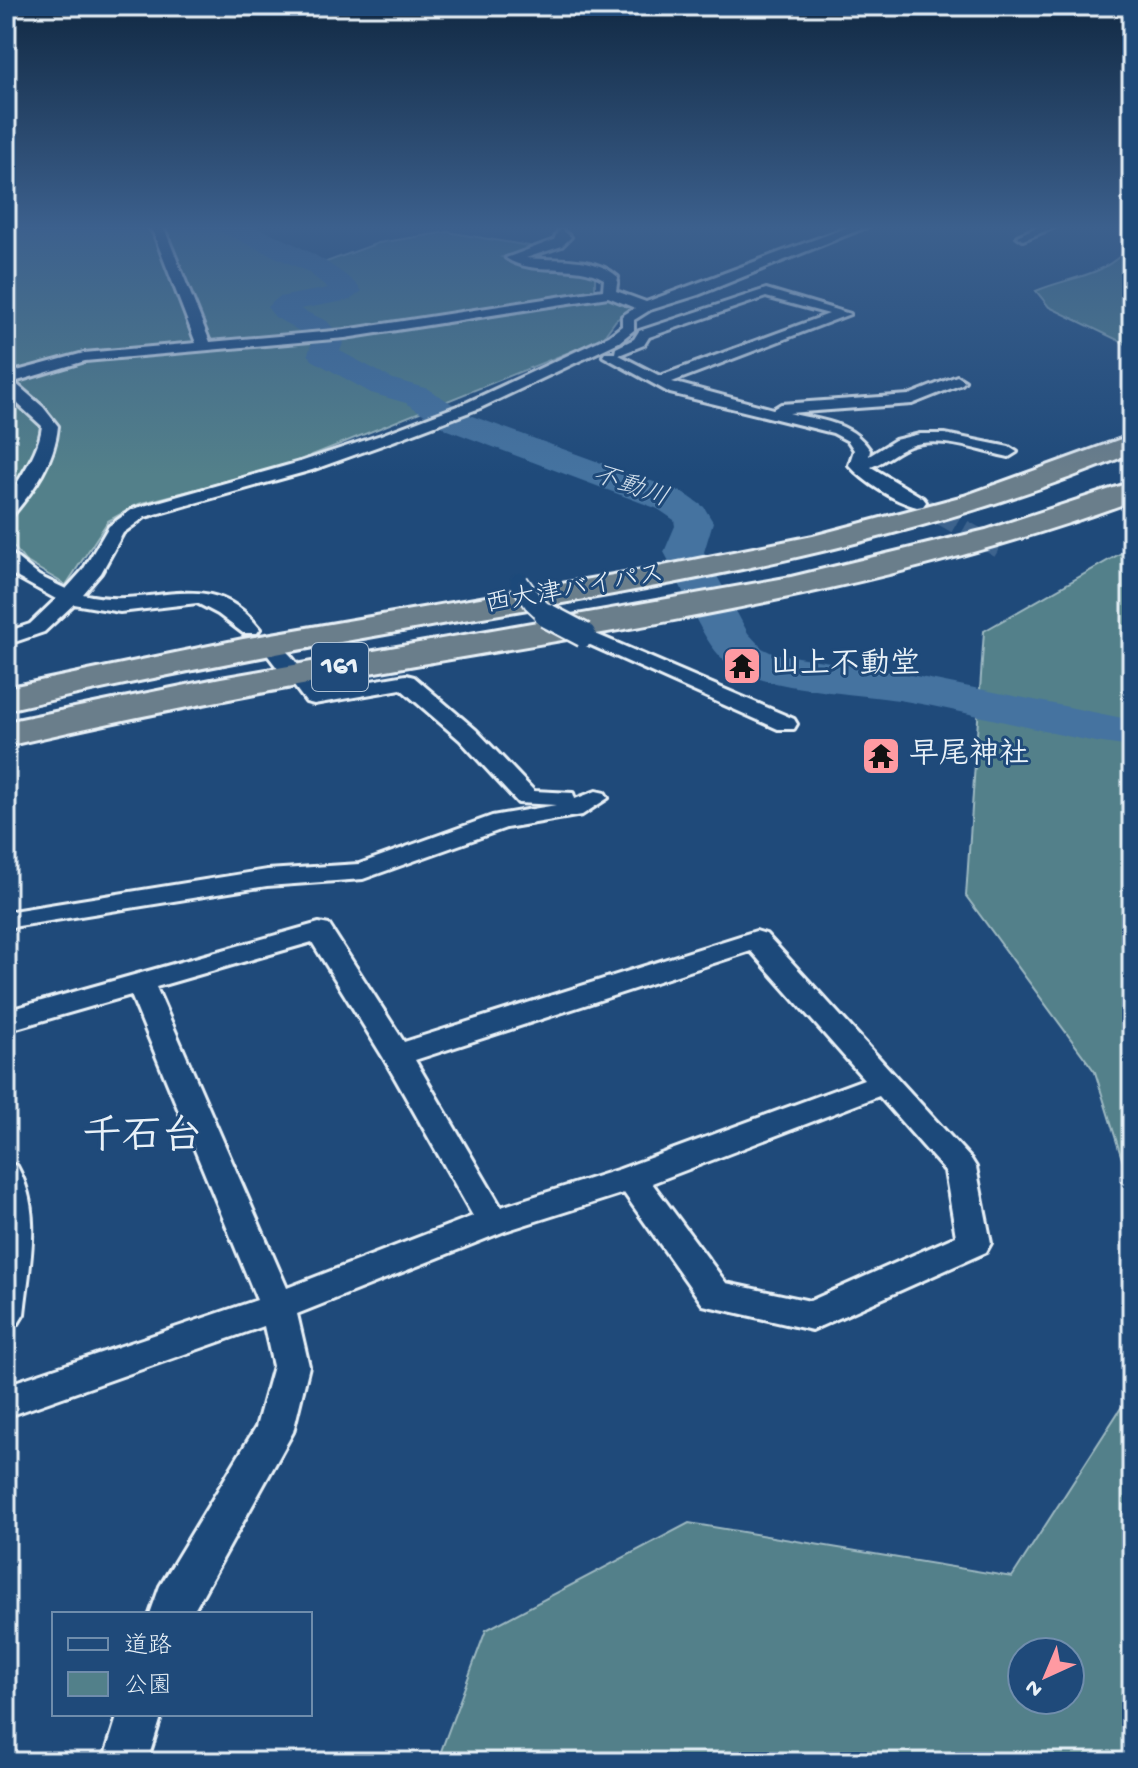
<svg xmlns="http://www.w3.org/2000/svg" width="1138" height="1768" viewBox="0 0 1138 1768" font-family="'Gochi Hand','Klee One',sans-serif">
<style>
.green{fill:#52808a;stroke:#9db8c1;stroke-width:2;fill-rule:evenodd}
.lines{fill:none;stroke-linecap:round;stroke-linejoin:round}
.river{fill:#4573a0;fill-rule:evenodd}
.street-tunnel{stroke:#3d638d;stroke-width:18;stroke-dasharray:18 9;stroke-linecap:butt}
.street-casing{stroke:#e8f1f8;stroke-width:6}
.highway-casing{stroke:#e8f1f8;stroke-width:6}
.street{fill:#1f4a7a;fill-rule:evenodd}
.highway{fill:#6b7e8b;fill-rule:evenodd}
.street-bridge-far1-casing{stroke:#e8f1f8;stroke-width:22;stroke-linecap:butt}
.street-bridge-casing{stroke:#e8f1f8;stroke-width:28;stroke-linecap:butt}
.street-bridge-far1{stroke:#1f4a7a;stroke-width:18}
.street-bridge{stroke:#1f4a7a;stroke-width:23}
.labels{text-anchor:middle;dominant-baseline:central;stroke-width:6;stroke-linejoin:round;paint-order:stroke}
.far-water-label{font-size:26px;font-style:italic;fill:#d0deeb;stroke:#1f4a7a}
.far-street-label{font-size:26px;fill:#e8f1f8;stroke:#1f4a7a}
.shield{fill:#1f4a7a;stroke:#acbfd2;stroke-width:2}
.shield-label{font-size:28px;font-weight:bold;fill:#e8f1f8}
.poi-label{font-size:30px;font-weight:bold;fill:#e8f1f8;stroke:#1f4a7a;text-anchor:start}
.near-quarter-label{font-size:40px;font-weight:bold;fill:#e8f1f8;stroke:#1f4a7a}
</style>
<rect width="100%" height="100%" fill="#1f4a7a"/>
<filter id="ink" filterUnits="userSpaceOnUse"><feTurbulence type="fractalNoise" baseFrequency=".0125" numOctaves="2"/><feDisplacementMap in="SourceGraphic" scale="16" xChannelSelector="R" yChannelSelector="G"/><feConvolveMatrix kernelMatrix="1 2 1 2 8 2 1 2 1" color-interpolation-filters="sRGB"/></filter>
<g filter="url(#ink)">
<path class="green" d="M 6,226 L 234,226 L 321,264 L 378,243 L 448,232 L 535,247 L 502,257 L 525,265 L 595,271 L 595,291 L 634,308 L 616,320 L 602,339 L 285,466 L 139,504 L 108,521 L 66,585 L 25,561 L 6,537 Z
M 1132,244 L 1132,347 L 1049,307 L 1036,291 C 1074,275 1102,279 1132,244 Z
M 1132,547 L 1132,1191 L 1095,1072 L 966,896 L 984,631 Z
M 1132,1391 L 1132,1762 L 437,1762 L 486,1630 L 689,1523 L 1012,1577 ZM 1070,1652 L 1070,1700 L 1022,1700 L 1022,1652 Z"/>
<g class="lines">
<path class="river" d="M 216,226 C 226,226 238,225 248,226 C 274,230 347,269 362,291 L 350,300 L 300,309 L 327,321 L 344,341 L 340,351 L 393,379 L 428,389 L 472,416 L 684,493 L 704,507 L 713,522 L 704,552 L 748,633 L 762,648 L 772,653 L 901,673 L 1132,720 L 1132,744 L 1124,746 L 1096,742 C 1030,729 965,711 899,700 C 859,694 763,689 732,667 C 701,646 682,584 664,552 L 675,526 L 674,520 L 658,509 L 448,430 L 406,403 L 371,393 L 312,360 L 308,354 L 313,339 L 275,317 L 267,307 L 279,297 L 328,288 L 308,272 L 219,231 Z"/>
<path class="street-tunnel" d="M 917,502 L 999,549"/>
<g class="street-casing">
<path id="street" d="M 148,226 L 161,226 L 166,233 L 210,342 L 345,330 L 603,290 L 604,279 C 574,261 533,277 506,258 L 554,240 L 558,231 L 562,230 L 571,237 L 562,246 L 526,258 C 556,261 594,255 618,277 L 616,291 L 646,302 L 851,226 L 869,226 L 698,295 L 650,310 L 634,320 L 634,330 L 619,342 L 480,408 L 393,441 L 312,470 L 145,517 L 123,533 L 101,573 L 83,594 C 149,612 209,562 260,629 L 257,633 L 243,633 L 218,614 L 197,603 L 120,612 L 74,604 L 44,632 L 6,645 L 6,632 L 30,624 L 56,599 L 11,574 L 6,570 L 6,553 L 13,555 L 39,576 L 66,589 L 83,570 L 109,526 L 133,509 L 300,462 L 381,435 L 468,402 L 609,336 L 622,326 L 622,316 L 635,308 L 608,297 L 345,338 L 85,361 L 14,382 L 43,407 L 58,426 C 55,461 34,490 12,516 L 6,517 C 6,487 38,463 42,426 L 6,393 L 6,374 L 84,353 L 196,343 L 154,234 Z
M 1039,226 L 1055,227 L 1023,240 L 1017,236 Z
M 766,289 L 850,314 L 672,382 L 773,409 L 781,404 L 909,395 L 957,376 L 965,381 L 962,384 L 912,404 L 789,413 C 821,421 851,421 870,450 L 869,456 L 895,440 L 920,434 L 945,434 L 1009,447 L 1017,452 L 1009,457 C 979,451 940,435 910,446 C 896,451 885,462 871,467 L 923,498 L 926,502 L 923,506 L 917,507 C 894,501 865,483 849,465 L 854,450 L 848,441 L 833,433 L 670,393 L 603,356 L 605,353 L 615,353 L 616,348 L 634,339 L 639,331 ZM 766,297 L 829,314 L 660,376 L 619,355 L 644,345 L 649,337 Z
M 584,629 L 794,719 L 797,724 L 794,729 L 778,729 L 577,639 L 574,635 Z
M 277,647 C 287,649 292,657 298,665 L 295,670 L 279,670 L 266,653 L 270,649 Z
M 406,675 L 414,677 L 476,730 L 534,791 L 573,793 L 575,799 L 596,791 L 605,793 L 608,798 L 582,815 L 506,828 L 363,879 L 267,886 L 6,928 L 6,912 L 267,870 L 359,864 L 492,816 L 556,805 L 518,803 L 460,740 L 401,689 L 314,704 L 306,702 L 294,686 L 305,679 L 313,681 L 319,690 Z
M 319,923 L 329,925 L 404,1042 L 746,934 L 756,931 L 766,934 L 971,1159 L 976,1167 L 991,1243 L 986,1252 L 812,1330 L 703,1305 L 624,1193 L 505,1231 L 297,1314 L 309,1366 L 293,1432 L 192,1614 L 150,1614 L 160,1586 L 256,1427 L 273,1366 L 264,1326 L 6,1417 L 6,1385 L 257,1300 L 131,995 L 6,1031 L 6,1011 ZM 312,942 L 383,1057 L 473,1216 L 287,1288 L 156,987 ZM 751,951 L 864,1079 L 620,1169 L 501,1207 L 415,1060 ZM 879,1096 L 945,1171 L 956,1236 L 810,1301 L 726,1283 L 652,1183 Z
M 6,1163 L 17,1166 C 43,1213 29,1264 24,1314 L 18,1324 L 6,1328 Z
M 118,1714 L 162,1714 L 147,1762 L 103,1762 Z"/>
</g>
<g class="highway-casing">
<path id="highway" d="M 1132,435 L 1132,453 C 915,543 694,581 464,620 C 310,647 158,675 6,710 L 6,688 L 243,639 L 648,569 L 813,536 L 964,496 Z
M 1132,482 L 1132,501 C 917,580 693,618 468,656 C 314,682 159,710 6,746 L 6,722 L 221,678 L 791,577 L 986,530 Z"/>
</g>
<use href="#street" class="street"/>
<use href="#highway" class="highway"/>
<g class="street-bridge-far1-casing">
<path id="street-bridge-far1" d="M 519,582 L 533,602 L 549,617"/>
</g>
<g class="street-bridge-casing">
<path id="street-bridge" d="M 546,615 L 584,635"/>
</g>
<use href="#street-bridge-far1" class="street-bridge-far1"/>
<use href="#street-bridge" class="street-bridge"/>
</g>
</g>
<linearGradient id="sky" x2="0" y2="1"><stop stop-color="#112943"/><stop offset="0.48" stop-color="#3c608d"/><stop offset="1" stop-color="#3c608d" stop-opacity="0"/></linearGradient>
<rect width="1138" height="474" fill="url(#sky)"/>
<defs>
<g id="temple-square" transform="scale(2)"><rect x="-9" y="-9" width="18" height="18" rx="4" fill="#ff9aa2" stroke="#1f4a7a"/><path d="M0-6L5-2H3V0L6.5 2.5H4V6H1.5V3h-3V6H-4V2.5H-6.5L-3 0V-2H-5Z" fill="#111"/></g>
</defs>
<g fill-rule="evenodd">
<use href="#temple-square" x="742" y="666"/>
<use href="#temple-square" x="881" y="756"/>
</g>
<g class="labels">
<g class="far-water-label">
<text transform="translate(630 488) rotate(20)">不動川</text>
</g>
<g class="far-street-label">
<text transform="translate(575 591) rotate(-10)">西大津バイパス</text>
</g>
<rect class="shield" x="312" y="643" width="56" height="48" rx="6"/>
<g class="shield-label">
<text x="340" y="667">161</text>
</g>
<g class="poi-label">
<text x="770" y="666">山上不動堂</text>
<text x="909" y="756">早尾神社</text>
</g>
<g class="near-quarter-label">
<text x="142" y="1139">千石台</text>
</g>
</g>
<rect width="1138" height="1768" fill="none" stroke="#1f4a7a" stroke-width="32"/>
<rect x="16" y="16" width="1106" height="1736" fill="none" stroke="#e8f1f8" stroke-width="3" filter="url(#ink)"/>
<rect x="52" y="1612" width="260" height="104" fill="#1f4a7a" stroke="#6f8dac" stroke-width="2"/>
<rect x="68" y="1638" width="40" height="12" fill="#1f4a7a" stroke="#6f8dac" stroke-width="2"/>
<text x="124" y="1652" font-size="24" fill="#e8f1f8">道路</text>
<rect x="68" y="1672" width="40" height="24" fill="#52808a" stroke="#6f8dac" stroke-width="2"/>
<text x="124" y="1692" font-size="24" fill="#e8f1f8">公園</text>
<g transform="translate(1046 1676) rotate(224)"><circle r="38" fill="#1f4a7a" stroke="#6f8dac" stroke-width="2"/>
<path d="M0-6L14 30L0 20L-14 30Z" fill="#ff9aa2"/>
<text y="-12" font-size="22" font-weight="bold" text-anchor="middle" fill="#e8f1f8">N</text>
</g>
</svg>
